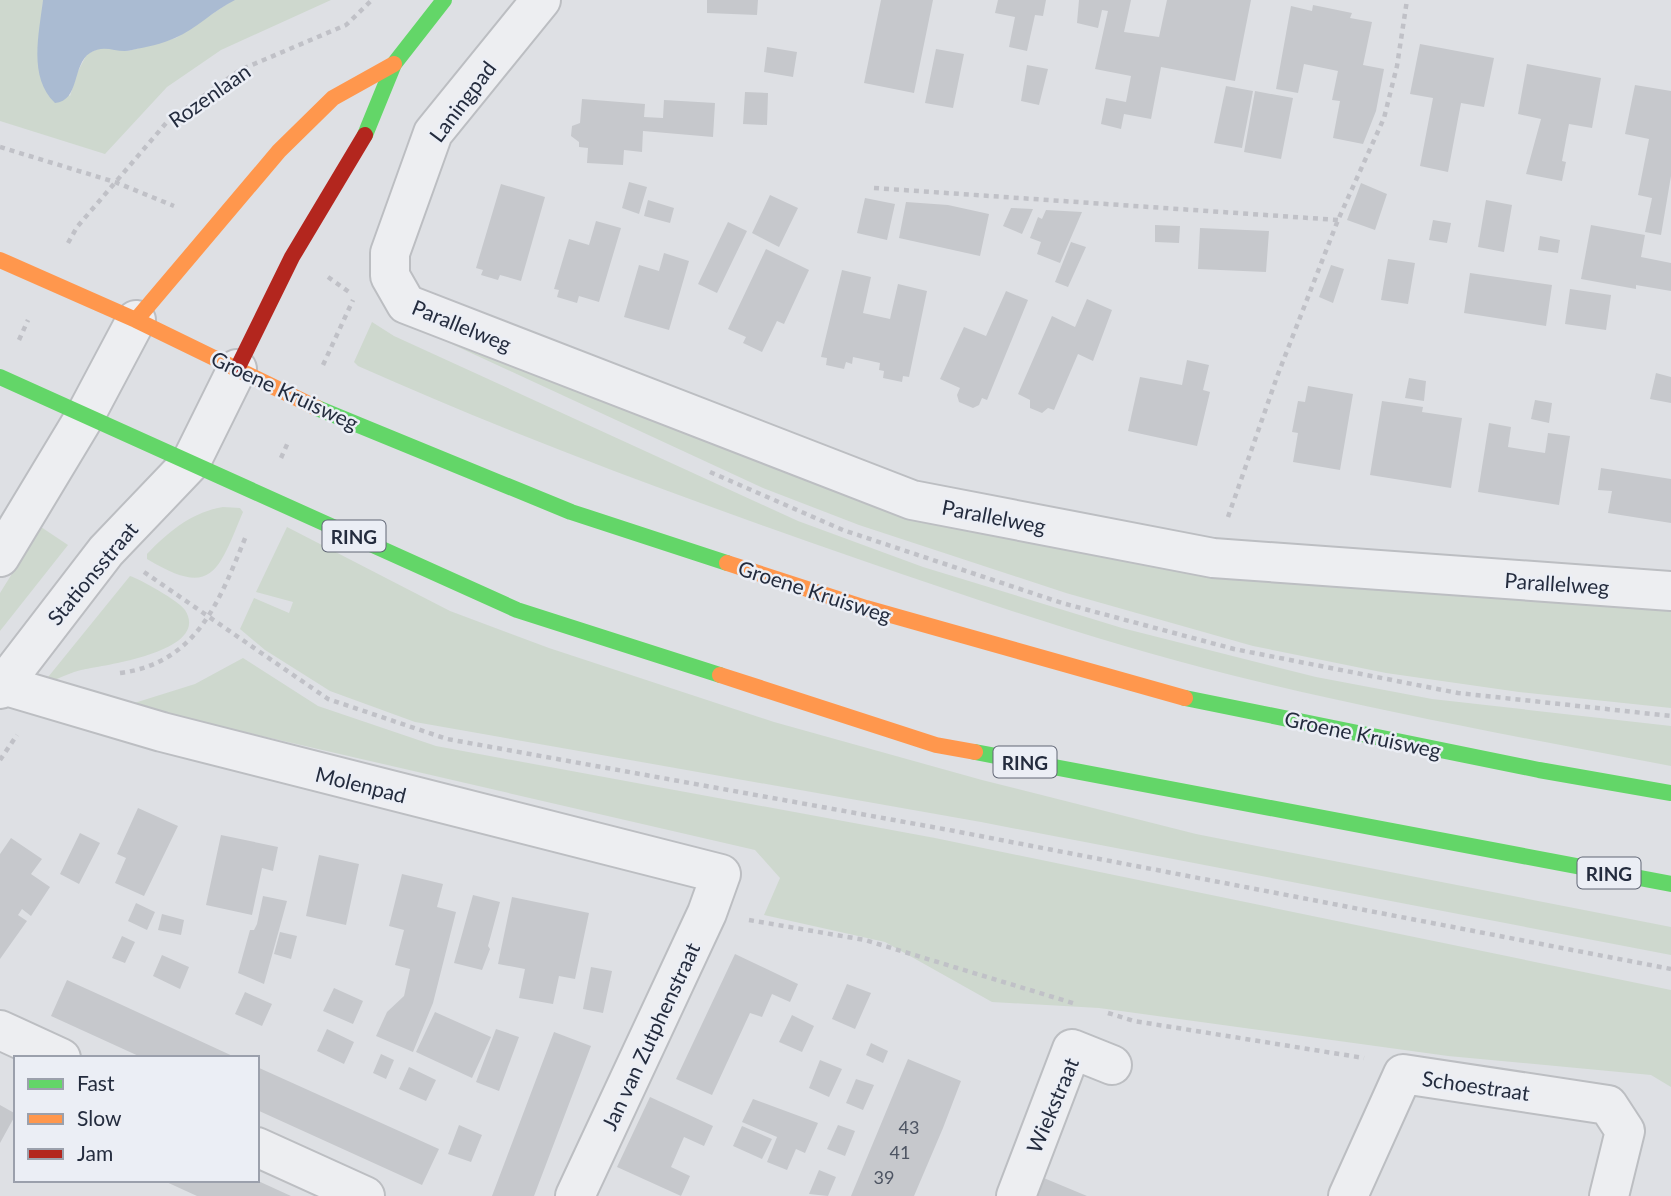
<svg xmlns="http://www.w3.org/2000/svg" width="1671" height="1196" viewBox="0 0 1671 1196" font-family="Lato,sans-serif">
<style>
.green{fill:#ced8ce}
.water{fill:#aabbd2}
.building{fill:#c6c8cc}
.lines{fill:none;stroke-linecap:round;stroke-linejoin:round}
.street-casing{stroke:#bcbec2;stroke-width:42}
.path{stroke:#c0c1c7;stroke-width:4.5;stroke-dasharray:5 5;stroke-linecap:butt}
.street{stroke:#edeef1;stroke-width:38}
.fast{stroke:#63d668;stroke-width:16}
.slow{stroke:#ff974d;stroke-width:16}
.jam{stroke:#b3261e;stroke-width:16}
.labels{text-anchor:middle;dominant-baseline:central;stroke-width:5;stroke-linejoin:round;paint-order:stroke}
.number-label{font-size:18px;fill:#4d5462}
.shield{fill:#ebeef5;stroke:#606675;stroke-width:2}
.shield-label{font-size:19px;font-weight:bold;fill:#242c3e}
.street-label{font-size:21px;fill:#242c3e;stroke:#ebeef5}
</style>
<rect width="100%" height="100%" fill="#dee0e4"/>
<path class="green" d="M 0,0 L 43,0 L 38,66 L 70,96 L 77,73 L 87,54 L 102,47 L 128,51 L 176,38 L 233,0 L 331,0 L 221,50 L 167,87 L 105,154 L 0,121 Z
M 402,321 L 908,509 L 1671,606 L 1671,708 L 1519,692 L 1386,673 L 1253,646 L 1066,593 L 859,525 L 763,488 Z
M 372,322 L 394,336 L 798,521 L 923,567 L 1122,628 L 1316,677 L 1432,699 L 1671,726 L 1671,766 C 1524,738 1376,711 1231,675 C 1106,644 983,602 861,560 C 691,501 522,439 358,366 L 354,362 Z
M 223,507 L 240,508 L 243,512 C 218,571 213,599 147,559 L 147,554 C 168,532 192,512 223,507 Z
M 41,527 L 68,545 L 0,631 L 0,593 Z
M 287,527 L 450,611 L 549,648 L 774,722 L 982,780 L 1196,834 L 1671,927 L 1671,955 L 981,822 L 415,722 L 330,691 L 265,650 L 240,629 L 254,598 L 289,613 L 293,602 L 256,592 Z
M 130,576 C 140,579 179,601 185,610 C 211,651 106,665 86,669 C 70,672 55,680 40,687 Z
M 243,658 L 318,706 L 436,746 L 935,838 L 1671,990 L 1671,1087 L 1651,1075 L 1448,1056 L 1099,1008 L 992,1002 L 885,942 L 764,915 L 780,878 L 755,850 L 128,705 L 195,684 Z"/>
<path class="water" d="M 43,0 L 235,0 C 214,10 196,29 175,38 C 162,44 146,47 132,50 C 117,54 105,43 90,53 C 72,64 80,101 55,103 C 28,77 39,34 43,0 Z"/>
<path class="building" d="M 707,0 L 758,0 L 757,15 L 707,13 Z
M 881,0 L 933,0 L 914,93 L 864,83 Z
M 998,0 L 1046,0 L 1043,16 L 1035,15 L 1027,51 L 1009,47 L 1015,17 L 995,13 Z
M 1079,0 L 1131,0 L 1124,32 L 1159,37 L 1167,0 L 1251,0 L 1235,81 L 1161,67 L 1151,119 L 1124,114 L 1121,129 L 1101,124 L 1106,98 L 1126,102 L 1131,76 L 1095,69 L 1108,11 L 1102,10 L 1098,28 L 1077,23 Z
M 1313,5 L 1352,13 L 1350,18 L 1372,22 L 1363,65 L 1384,69 L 1376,111 L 1363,144 L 1333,138 L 1340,101 L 1332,100 L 1338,71 L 1304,64 L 1298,93 L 1276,89 L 1291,6 L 1312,11 Z
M 1420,44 L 1494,58 L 1484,107 L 1461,103 L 1448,172 L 1420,166 L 1433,98 L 1410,94 Z
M 767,47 L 797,52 L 793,77 L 764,72 Z
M 936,49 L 964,54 L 953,108 L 925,103 Z
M 1527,64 L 1601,78 L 1592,128 L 1569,124 L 1562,161 L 1566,162 L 1562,181 L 1526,174 L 1541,119 L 1518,114 Z
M 1027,65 L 1048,69 L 1039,105 L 1021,101 Z
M 1635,85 L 1671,91 L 1671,176 L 1661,235 L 1645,232 L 1652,198 L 1638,195 L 1649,139 L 1625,134 Z
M 1226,86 L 1253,91 L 1242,148 L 1214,143 Z
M 1255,91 L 1293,98 L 1281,159 L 1244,152 Z
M 745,92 L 768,93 L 767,125 L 743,124 Z
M 582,99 L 645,104 L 644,117 L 663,118 L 664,100 L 715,103 L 713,137 L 643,131 L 642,152 L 624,150 L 623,165 L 587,163 L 588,148 L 579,147 L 579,142 L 571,136 L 572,126 L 580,123 Z
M 629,182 L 647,187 L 639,214 L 622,208 Z
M 1361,183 L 1387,194 L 1375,230 L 1347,220 Z
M 501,184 L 545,197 L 521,281 L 500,275 L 498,280 L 481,275 L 483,270 L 476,268 Z
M 770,195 L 798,208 L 779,247 L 752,233 Z
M 865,198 L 895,204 L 887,240 L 857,233 Z
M 648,200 L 674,208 L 670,223 L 644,216 Z
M 1486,200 L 1512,205 L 1504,252 L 1478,247 Z
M 906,202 L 948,205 L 989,214 L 980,256 L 899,238 Z
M 1011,208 L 1033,209 L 1022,234 L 1003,226 Z
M 1046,210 L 1082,212 L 1060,263 L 1037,254 L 1041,242 L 1030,238 L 1038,217 L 1042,219 Z
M 1433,220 L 1451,223 L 1447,243 L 1429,240 Z
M 596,221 L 621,228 L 599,302 L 579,296 L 577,303 L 557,297 L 559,290 L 554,289 L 569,239 L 589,245 Z
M 728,222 L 747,231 L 717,293 L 698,284 Z
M 1155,225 L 1180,226 L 1179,243 L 1155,242 Z
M 1591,225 L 1645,235 L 1641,257 L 1671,263 L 1671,291 L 1636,285 L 1636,289 L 1581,279 Z
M 1200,228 L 1269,231 L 1266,272 L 1198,269 Z
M 1540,236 L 1560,240 L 1558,253 L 1538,250 Z
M 1071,242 L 1086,247 L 1068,287 L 1055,282 Z
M 766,249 L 809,270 L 784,324 L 777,321 L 762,352 L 743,343 L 746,337 L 728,329 Z
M 664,253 L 689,261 L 669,330 L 624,317 L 639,265 L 659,271 Z
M 1388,259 L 1415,263 L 1408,304 L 1381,300 Z
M 1331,265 L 1344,269 L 1333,303 L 1319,297 Z
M 842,270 L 871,277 L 863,313 L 890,319 L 898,284 L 927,291 L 909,377 L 903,376 L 902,382 L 883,378 L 884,371 L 879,370 L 880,363 L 853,357 L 852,364 L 846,362 L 844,369 L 826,365 L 827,358 L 821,357 Z
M 1470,273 L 1552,285 L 1546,326 L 1464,313 Z
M 1570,289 L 1611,295 L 1606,330 L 1565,324 Z
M 1006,291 L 1028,300 L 987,400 L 982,398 L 979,405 L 973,408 L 959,402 L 957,395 L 960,388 L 940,379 L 964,327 L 986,336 Z
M 1087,299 L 1112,310 L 1093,361 L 1078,354 L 1054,410 L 1048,408 L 1042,413 L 1030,408 L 1030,400 L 1018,394 L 1052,316 L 1075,327 Z
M 1187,360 L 1209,365 L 1203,390 L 1210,392 L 1197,446 L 1128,431 L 1140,377 L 1182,385 Z
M 1656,373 L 1671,377 L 1671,403 L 1650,399 Z
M 1409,378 L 1426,381 L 1424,401 L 1405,398 Z
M 1308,386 L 1353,394 L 1340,470 L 1293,462 L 1298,433 L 1292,432 L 1298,401 L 1305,402 Z
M 1535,400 L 1552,403 L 1549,423 L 1531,419 Z
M 1382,401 L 1423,407 L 1422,412 L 1462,418 L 1451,488 L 1370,475 Z
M 1489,423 L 1511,427 L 1508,447 L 1526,450 L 1545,453 L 1548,433 L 1570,436 L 1559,505 L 1478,492 Z
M 1601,468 L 1671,479 L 1671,523 L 1608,513 L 1612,491 L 1598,490 Z
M 138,808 L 178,826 L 144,896 L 115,883 L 126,858 L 117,854 Z
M 80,833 L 100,843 L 79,884 L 60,874 Z
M 221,835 L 278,847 L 273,871 L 262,868 L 252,915 L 206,905 Z
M 11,838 L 42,859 L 31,874 L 50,887 L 31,916 L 22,909 L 18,915 L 27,921 L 0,959 L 0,854 Z
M 319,855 L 359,864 L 346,925 L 306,916 Z
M 402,874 L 443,884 L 437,907 L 456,912 L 433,1003 L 413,1052 L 376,1036 L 387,1012 L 404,996 L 410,969 L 395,965 L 404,930 L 389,926 Z
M 473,895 L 500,902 L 488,946 L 490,949 L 482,970 L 454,963 Z
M 263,896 L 287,901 L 264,984 L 238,973 L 250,930 L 254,930 L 257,924 Z
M 512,897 L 589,913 L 575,979 L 559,976 L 553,1004 L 519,998 L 525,969 L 498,964 Z
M 136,903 L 155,912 L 147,930 L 128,921 Z
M 162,914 L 184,920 L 181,935 L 158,930 Z
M 280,932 L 297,936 L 291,959 L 274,954 Z
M 122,936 L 135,942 L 125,963 L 112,958 Z
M 735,954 L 798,984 L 790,1002 L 772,994 L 762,1017 L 750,1013 L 712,1095 L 676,1079 Z
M 162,955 L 189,967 L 180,989 L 153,976 Z
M 591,967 L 612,971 L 603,1013 L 583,1009 Z
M 67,980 L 109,999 L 237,1058 L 143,1058 L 51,1016 Z
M 847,984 L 871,993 L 855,1029 L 832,1019 Z
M 334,988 L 363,1001 L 353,1024 L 323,1011 Z
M 245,992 L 272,1004 L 262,1026 L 235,1014 Z
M 435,1012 L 491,1037 L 472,1078 L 416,1052 Z
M 792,1015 L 814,1026 L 802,1052 L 779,1042 Z
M 327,1029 L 354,1042 L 344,1064 L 317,1051 Z
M 496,1029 L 519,1037 L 499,1091 L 476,1082 Z
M 554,1032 L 591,1046 L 534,1196 L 492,1196 Z
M 871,1043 L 888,1051 L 883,1063 L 866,1055 Z
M 381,1054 L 394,1060 L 386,1079 L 373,1073 Z
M 908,1059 L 961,1081 L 943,1128 L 914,1196 L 851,1196 Z
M 820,1060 L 842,1069 L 829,1097 L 809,1088 Z
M 257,1067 L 439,1149 L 422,1185 L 257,1110 Z
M 409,1067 L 436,1080 L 426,1101 L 399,1089 Z
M 856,1079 L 874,1085 L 863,1110 L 846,1103 Z
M 650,1097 L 713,1126 L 704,1146 L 684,1137 L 671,1167 L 690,1176 L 681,1196 L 617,1167 Z
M 753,1099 L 818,1123 L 805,1153 L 796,1149 L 787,1170 L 767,1162 L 777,1137 L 742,1122 Z
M 0,1105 L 16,1114 L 0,1143 Z
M 459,1125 L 482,1135 L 471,1162 L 448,1154 Z
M 838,1125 L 855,1131 L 845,1156 L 827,1149 Z
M 742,1126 L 772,1139 L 762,1159 L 733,1146 Z
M 819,1170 L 836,1177 L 828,1196 L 809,1194 Z
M 1039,1176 L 1087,1196 L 1030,1196 Z
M 162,1180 L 256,1180 L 291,1196 L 197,1196 Z"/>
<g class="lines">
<g class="street-casing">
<path id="street" d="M 541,0 L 433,133 L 390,253 L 390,276 L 406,304 L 912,500 L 1213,558 L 1671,591
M 0,557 L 85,416 L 136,320
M 3,685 L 162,732 L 721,874 L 707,913 L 575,1196
M 0,689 L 106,551 L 191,462 L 237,369
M 0,1030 L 61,1058
M 257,1147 L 365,1196
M 1016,1196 L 1072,1049 L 1112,1065
M 1348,1196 L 1403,1074 L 1608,1105 L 1625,1131 L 1609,1196"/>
</g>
<path class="path" d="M 0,147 L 115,182 L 174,206
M 874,188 L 1338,220
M 68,243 L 77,227 L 167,122 L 240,70 L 346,25 L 372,0
M 328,277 L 349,292
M 19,340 L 28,320
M 323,365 L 353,300
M 281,458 L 289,440
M 710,472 L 843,530 L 1062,603 L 1234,649 L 1458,693 L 1671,716
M 1228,517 L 1278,374 L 1338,220 L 1384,118 L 1397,66 L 1407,0
M 144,572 L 328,699 L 447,739 L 949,830 L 1671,969
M 120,673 C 198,663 220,599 246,536
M 0,760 L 17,735
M 749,920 L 865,940 L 1076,1004
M 1108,1013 L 1134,1021 L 1364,1058"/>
<use href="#street" class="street"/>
<path class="fast" d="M 365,135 L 394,64 L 444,0
M 0,377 L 517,610 L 720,675
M 317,408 L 571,512 L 727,563
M 1185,698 L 1539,770 L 1671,793
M 975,752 L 1671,884"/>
<path class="slow" d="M 0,260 L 136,320 L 317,408
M 136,320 L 279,151 L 333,98 L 394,64
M 727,563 L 866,608 L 1185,698
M 720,675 L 936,745 L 975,752"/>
<path class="jam" d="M 237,369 L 292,257 L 365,135"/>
</g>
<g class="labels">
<g class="number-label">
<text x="909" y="1127">43</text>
<text x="900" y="1152">41</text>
<text x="884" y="1177">39</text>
</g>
<g class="shield">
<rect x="322.5" y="520.5" width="63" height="31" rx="5"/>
<rect x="993.5" y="746.5" width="63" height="31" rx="5"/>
<rect x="1577.5" y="857.5" width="63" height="31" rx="5"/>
</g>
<g class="shield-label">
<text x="354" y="536">RING</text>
<text x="1025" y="762">RING</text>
<text x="1609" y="873">RING</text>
</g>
<g class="street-label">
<text transform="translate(209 95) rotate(-35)">Rozenlaan</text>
<text transform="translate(462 101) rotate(-53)">Laningpad</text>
<text transform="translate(462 325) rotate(22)">Parallelweg</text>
<text transform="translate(285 390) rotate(25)">Groene Kruisweg</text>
<text transform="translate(994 516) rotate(11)">Parallelweg</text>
<text transform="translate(92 573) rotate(-50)">Stationsstraat</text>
<text transform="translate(1557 583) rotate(4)">Parallelweg</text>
<text transform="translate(815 591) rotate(18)">Groene Kruisweg</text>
<text transform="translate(1363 734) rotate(12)">Groene Kruisweg</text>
<text transform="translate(361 784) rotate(14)">Molenpad</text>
<text transform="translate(650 1036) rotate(-65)">Jan van Zutphenstraat</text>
<text transform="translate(1476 1085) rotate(8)">Schoestraat</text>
<text transform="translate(1052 1105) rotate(-67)">Wiekstraat</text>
</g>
</g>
<rect x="14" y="1056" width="245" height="126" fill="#ebeef5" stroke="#9ba0ac" stroke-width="2"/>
<rect x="28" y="1079" width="35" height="10" fill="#63d668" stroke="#9ba0ac" stroke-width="2"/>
<text x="77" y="1091" font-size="21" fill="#242c3e">Fast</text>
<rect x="28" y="1114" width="35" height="10" fill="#ff974d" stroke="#9ba0ac" stroke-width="2"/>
<text x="77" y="1126" font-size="21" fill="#242c3e">Slow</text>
<rect x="28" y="1149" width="35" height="10" fill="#b3261e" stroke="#9ba0ac" stroke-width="2"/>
<text x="77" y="1161" font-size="21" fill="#242c3e">Jam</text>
</svg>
